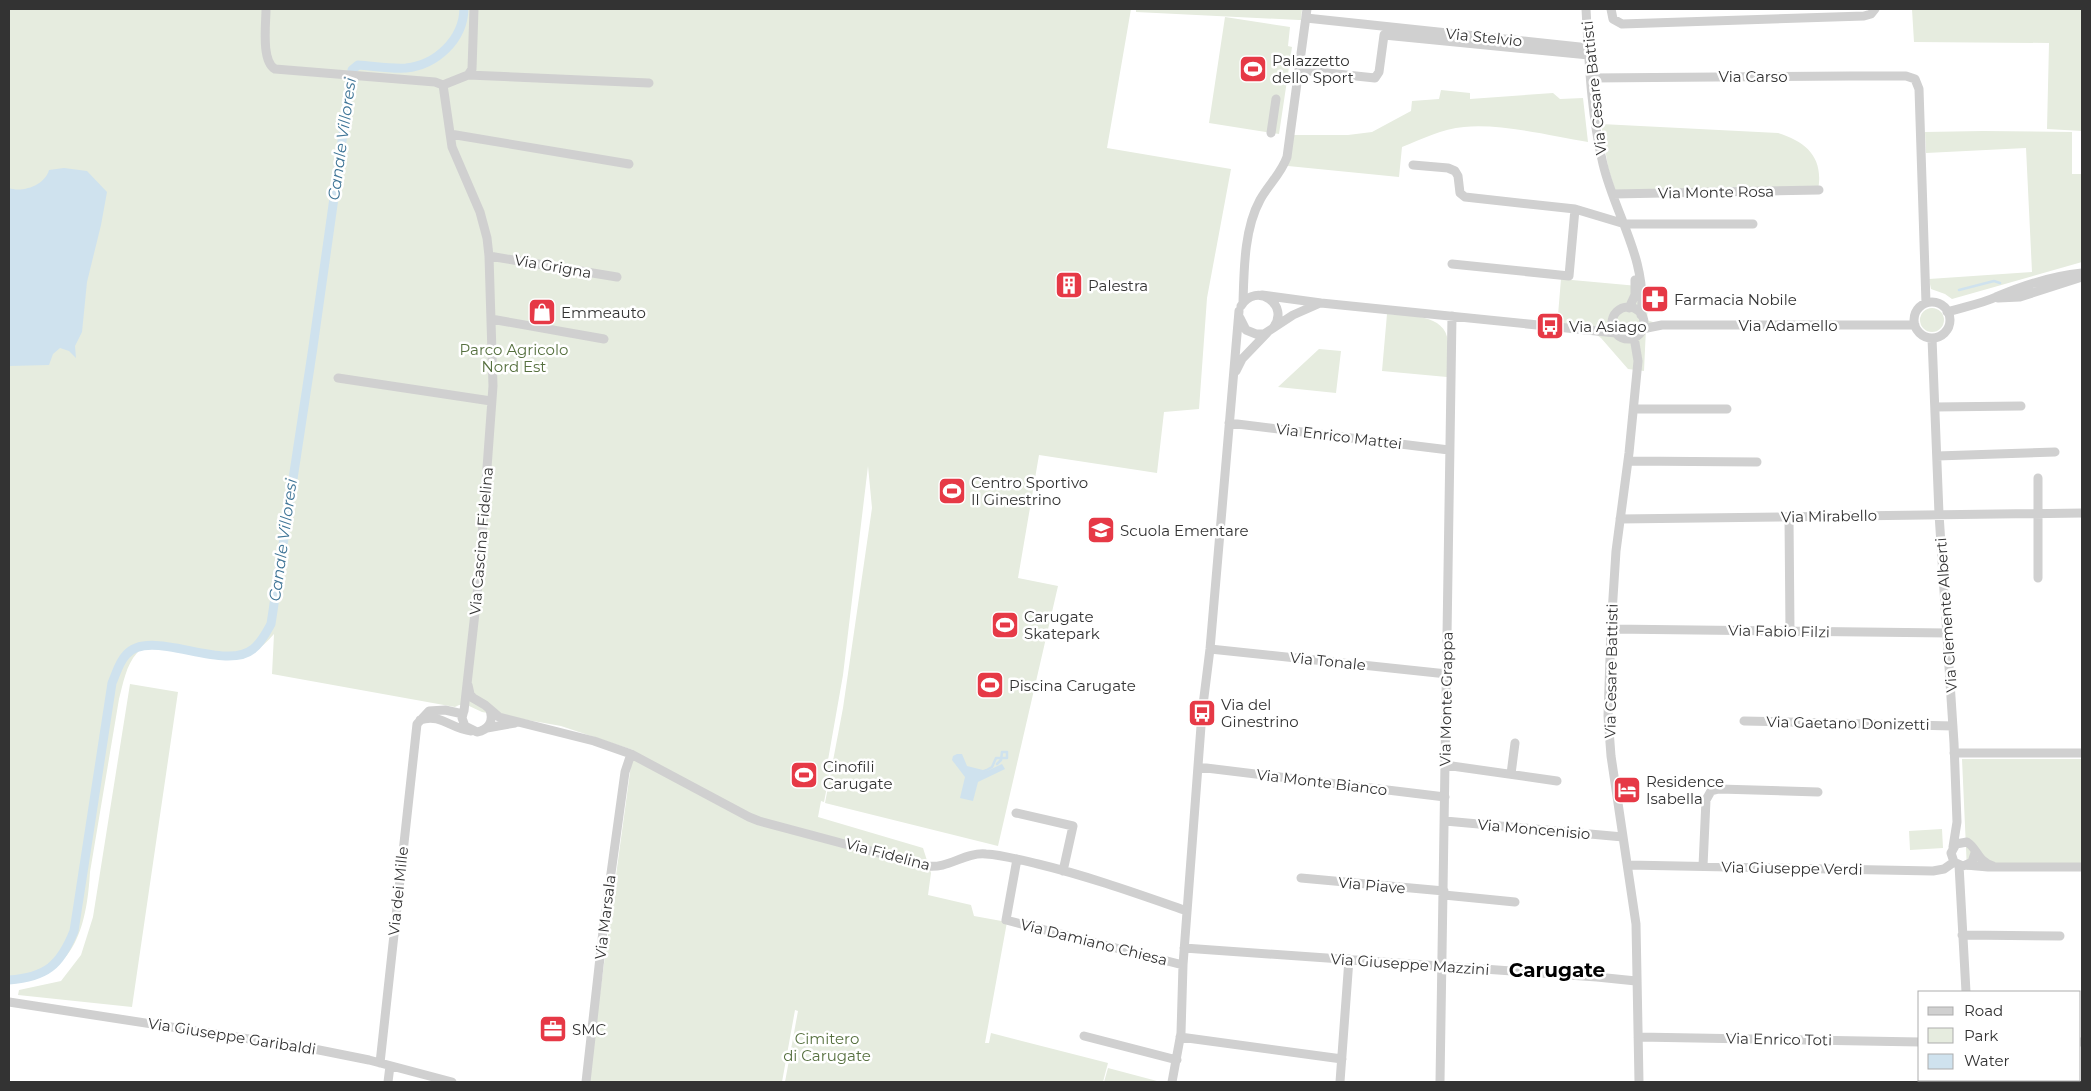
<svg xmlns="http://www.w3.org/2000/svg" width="2091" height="1091" viewBox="0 0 2091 1091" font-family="Montserrat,sans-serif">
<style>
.green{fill:#e6ecdf}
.water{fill:#cfe2ee}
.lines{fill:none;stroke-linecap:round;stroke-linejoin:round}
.stream{stroke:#cfe2ee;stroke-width:2.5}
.canal{stroke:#cfe2ee;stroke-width:9}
.minor{stroke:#d0d0d0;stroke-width:9}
.labels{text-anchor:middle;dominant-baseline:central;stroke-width:5;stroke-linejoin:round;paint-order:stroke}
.street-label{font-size:15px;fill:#333;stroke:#fff}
.poi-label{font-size:15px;fill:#333;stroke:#fff;text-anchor:start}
.park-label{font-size:15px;fill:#56703f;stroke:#fff}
.water-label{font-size:16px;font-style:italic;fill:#3f7597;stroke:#fff}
.district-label{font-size:20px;font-weight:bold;fill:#000;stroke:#fff}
</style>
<rect width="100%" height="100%" fill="#fff"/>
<path class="green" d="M 9,9 L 1131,9 L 1107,148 L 1231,169 L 1207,298 L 1199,409 L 1164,412 L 1157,473 L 1039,455 L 1018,578 L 1058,586 L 998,846 L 825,803 L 843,708 L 872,508 L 868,466 L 843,675 L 828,760 L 832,761 L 824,802 L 821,801 L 818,817 L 923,848 L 931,873 L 928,895 L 971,905 L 974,916 L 1007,922 L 985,1043 L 989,1043 L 991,1033 L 1108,1063 L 1103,1082 L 785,1082 L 798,1011 L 795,1010 L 782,1082 L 588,1082 L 633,750 L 561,726 L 482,712 L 467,705 L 459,705 L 455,707 L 272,674 L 274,634 C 262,648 250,657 231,659 C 211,654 152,637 137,653 C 126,665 123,684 119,699 L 90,872 C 87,923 75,983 9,977 Z
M 1136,9 L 1302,9 L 1301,20 L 1299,20 L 1136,12 Z
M 1912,9 L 2082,9 L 2082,131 L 2047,129 L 2049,43 L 1914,42 Z
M 1225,17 L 1290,27 L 1288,46 L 1292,47 L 1279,134 L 1209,123 Z
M 1441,90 L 1470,93 L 1470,99 L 1553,93 L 1560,99 L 1583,98 L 1588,142 C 1552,136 1499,123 1464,127 C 1442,129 1422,139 1402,147 L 1399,177 L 1288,166 L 1292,135 L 1348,135 L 1372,132 L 1411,111 L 1412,101 L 1439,99 Z
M 1601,124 L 1778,133 C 1807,142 1824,158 1818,190 L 1615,190 L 1608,167 Z
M 1983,131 L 2072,132 L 2072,174 L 2082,174 L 2082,262 L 1952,299 L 1945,294 L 1931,289 L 1929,279 L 2032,272 L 2026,148 L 1926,153 L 1925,132 Z
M 1561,279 L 1649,287 L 1647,320 L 1661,325 L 1646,328 L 1644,371 L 1628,369 L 1601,338 L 1590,330 L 1557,327 Z
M1920 320a12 12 0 1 1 24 0a12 12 0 1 1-24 0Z
M 1387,314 C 1407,316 1446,313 1448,342 C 1449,353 1448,365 1447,377 L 1382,371 Z
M 1319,349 L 1341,351 L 1336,393 L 1278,387 Z
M 130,684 L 178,692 L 132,1007 L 18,995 L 19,990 L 61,981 L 81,955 L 93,917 Z
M 1962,759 L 2082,759 L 2082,871 L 1967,870 Z
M 1942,829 L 1943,848 L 1910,850 L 1909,831 Z
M 1108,1068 L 1157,1081 L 1156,1082 L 1104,1082 Z"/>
<path class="water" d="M 64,168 L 87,171 L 107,192 L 101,225 L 87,282 L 82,332 L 75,346 L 76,358 L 69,351 L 60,348 L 53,354 L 49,365 L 9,366 L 9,188 C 23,193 45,185 49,170 Z
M 957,754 L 962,754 L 967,766 L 983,770 L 986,769 L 987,771 L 1002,764 L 1005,769 L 978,782 L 973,801 L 960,798 L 965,777 L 952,760 L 953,756 Z"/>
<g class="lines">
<path class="stream" d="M 1959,290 L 1994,281 L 2000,283
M 985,771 L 992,767 L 996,758 L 1007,758 L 1007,752 L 1002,752 L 1001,760 L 997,764"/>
<path class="canal" d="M 9,980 C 46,977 60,966 74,931 L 112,683 C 116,674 119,662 126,655 C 149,626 224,673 253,649 C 261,643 266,633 271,624 L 313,347 L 352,70 L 358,65 C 374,66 390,69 406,68 C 436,65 463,40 464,9"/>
<path class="minor" d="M 266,9 C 266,24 261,61 275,69 L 435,82 L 443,85 L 452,147 L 480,212 L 487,238 L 489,256 L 493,386 L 479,577 L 464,711
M 1586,9 C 1589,61 1591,114 1603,164 C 1615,215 1648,260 1641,315
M 1611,9 L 1613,19 L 1622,24 L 1864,16 L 1871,14 L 1875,9
M 1306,18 L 1589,48
M 1299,70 L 1375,78 L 1379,72 L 1384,35 L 1589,55
M 468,75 L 649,83
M 1591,78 L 1850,76 L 1906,76 L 1915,79 L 1919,89 L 1926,303
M 443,85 L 468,75 L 472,69 L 474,9
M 1271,133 L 1276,99
M 450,134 L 629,164
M 1413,165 L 1448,168 L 1455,171 L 1458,176 L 1460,193 L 1465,197 L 1575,209 L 1625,224 L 1753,224
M 1613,194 L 1819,190
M 489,256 L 617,277
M 1452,264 L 1569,276 L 1575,209
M 1262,295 L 1321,303 L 1616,333
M 1998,298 L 2020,297 L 2082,277
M1914 320a18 18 0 1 1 36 0a18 18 0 1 1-36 0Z
M 1243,303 C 1244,271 1244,229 1260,200 C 1268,185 1281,174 1287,157 L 1307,9
M 1241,306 C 1256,281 1291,305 1273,328
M1612 323a16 16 0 1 1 32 0a16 16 0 1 1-32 0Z
M 1629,308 L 1635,295 L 1635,280
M 1947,312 C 1963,307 1981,304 1996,297 C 2024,285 2052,276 2082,273
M 1240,318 L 1246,330 L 1256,334 L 1264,334 L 1293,315 L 1318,304
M 491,319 L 604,339
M 1642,329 L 1662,325 L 1915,325
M 1634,337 L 1638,361 L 1629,453 L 1616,551 L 1611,629 L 1608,716 L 1611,756 L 1636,924 L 1639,1082
M 1932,338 L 1939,514 L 1954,743 L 1957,822 L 1953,847
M 1236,371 L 1242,359 L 1267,333
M 338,378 L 491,401
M 1935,407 L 2021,406
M 1634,409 L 1727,409
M 1229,423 L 1449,450
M 1937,456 L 2055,452
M 1628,461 L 1757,462
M 2038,478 L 2038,578
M 1789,517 L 1790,631
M 1620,519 L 2082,513
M 1611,629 L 1948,633
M 1210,649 L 1447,674
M 468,685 L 470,694 L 473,698 L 485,705 L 499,717 L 594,741 L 631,754 L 749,817 L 759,821 L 927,866 C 948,869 965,852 986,854 C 1003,855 1021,860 1038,864 C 1088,876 1138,894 1187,911
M 464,710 L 462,718 L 465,726 L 477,732 C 488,730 494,722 490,710
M 420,720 C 441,713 451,729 471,731
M 1744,721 L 1953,726
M 487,728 L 515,723
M 1954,753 L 2082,753
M 1445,765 L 1557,781
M 1198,767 L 1445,797
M 1511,774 L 1515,743
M 1016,813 L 1073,826 L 1063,871
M 1445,821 L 1623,837
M 1975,853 L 1972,862 L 1963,866 L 1954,862 L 1951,853 L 1956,844 L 1967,842 C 1978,849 1976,860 1993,866
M 1017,859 L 1006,920 L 1183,965
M 1628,865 L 1933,871 L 1944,869 L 1954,862
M 1959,865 L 1966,992
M 1966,865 L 1988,867 L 2082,867
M 1703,866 L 1706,800 L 1711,791 L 1719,789 L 1818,792
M 1301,878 L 1444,891
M 1444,895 L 1515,902
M 1962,935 L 2060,936
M 1184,948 L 1597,977 L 1636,981
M 9,1002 L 314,1049 L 369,1060 L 452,1082
M 1084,1036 L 1177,1060
M 1180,1037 L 1342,1059
M 1638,1037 L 1920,1042
M 2080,1042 L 2082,1042
M 380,1063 L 417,724 L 429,711 L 445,710 L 463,714
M 1970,1080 L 1970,1082
M 388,1082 L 390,1066
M 586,1082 L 603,931 L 625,772 L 631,754
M 1172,1082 L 1181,1033 L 1183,965 L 1202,713 L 1210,649 L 1239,311
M 1340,1082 L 1349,959
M 1440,1082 L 1452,316"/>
</g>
<defs>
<g id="stadium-square" transform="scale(1.4375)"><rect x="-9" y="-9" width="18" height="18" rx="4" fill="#e63946" stroke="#fff"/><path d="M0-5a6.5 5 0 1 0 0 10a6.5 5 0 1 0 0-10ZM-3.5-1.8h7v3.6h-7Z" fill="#fff"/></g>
<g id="building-square" transform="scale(1.4375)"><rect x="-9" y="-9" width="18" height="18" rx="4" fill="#e63946" stroke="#fff"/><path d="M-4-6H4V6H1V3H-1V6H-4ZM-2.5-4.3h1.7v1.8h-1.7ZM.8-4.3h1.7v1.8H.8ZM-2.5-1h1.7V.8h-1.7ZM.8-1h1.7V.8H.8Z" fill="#fff"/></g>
<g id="pharmacy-square" transform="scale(1.4375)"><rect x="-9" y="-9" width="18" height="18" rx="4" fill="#e63946" stroke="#fff"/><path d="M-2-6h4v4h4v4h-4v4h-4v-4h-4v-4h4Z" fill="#fff"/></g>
<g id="shop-square" transform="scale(1.4375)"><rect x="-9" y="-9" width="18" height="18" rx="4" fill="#e63946" stroke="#fff"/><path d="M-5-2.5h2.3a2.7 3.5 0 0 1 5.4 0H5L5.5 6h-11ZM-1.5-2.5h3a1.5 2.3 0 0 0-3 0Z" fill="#fff"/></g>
<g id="bus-square" transform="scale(1.4375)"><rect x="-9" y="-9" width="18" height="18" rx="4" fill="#e63946" stroke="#fff"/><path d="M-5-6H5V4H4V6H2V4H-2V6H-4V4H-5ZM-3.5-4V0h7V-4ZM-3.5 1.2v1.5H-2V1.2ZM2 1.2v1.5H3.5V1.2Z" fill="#fff"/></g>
<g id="school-square" transform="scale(1.4375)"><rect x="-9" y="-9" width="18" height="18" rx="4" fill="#e63946" stroke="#fff"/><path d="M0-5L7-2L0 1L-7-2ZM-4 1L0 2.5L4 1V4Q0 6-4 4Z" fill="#fff"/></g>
<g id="hotel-square" transform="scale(1.4375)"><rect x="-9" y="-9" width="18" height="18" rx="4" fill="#e63946" stroke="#fff"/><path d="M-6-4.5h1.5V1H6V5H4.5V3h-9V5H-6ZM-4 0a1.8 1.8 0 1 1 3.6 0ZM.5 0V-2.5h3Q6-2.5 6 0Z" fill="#fff"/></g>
<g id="office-square" transform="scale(1.4375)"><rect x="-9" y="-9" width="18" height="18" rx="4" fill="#e63946" stroke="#fff"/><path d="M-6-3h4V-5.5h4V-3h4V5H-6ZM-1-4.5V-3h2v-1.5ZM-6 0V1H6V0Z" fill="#fff"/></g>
</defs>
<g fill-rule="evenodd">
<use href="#stadium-square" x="1253" y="69"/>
<use href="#building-square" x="1069" y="285"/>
<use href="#pharmacy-square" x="1655" y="299"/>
<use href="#shop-square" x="542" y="312"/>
<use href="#bus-square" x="1550" y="326"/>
<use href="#stadium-square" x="952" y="491"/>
<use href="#school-square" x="1101" y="530"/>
<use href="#stadium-square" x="1005" y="625"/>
<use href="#stadium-square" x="990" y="685"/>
<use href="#bus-square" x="1202" y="713"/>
<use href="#stadium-square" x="804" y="775"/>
<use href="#hotel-square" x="1627" y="790"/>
<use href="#office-square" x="553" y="1029"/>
</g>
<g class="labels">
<g class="street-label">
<text transform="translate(1484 37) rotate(6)">Via Stelvio</text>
<text x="1753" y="76">Via Carso</text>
<text transform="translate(1594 88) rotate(-96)">Via Cesare Battisti</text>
<text transform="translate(1716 192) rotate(-1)">Via Monte Rosa</text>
<text transform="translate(553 266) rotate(10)">Via Grigna</text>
<text x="1788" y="325">Via Adamello</text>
<text transform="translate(1339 436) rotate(7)">Via Enrico Mattei</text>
<text transform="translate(1829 516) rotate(-1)">Via Mirabello</text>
<text transform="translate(481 541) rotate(-85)">Via Cascina Fidelina</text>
<text transform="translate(1946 615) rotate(-94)">Via Clemente Alberti</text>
<text transform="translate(1779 631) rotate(1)">Via Fabio Filzi</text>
<text transform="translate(1328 661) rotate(6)">Via Tonale</text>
<text transform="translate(1611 671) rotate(-89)">Via Cesare Battisti</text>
<text transform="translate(1446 699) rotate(-89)">Via Monte Grappa</text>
<text transform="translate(1848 723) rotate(1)">Via Gaetano Donizetti</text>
<text transform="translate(1322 782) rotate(7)">Via Monte Bianco</text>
<text transform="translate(1534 829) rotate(5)">Via Moncenisio</text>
<text transform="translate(888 854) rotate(15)">Via Fidelina</text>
<text transform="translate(1792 868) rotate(1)">Via Giuseppe Verdi</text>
<text transform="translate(1372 885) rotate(5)">Via Piave</text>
<text transform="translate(398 891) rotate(-84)">Via dei Mille</text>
<text transform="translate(605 917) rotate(-83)">Via Marsala</text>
<text transform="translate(1094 942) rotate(14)">Via Damiano Chiesa</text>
<text transform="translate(1410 964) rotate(4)">Via Giuseppe Mazzini</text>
<text transform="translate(232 1036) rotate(9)">Via Giuseppe Garibaldi</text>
<text transform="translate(1779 1039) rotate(1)">Via Enrico Toti</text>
</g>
<g class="poi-label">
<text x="1272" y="60">Palazzetto<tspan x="1272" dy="17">dello Sport</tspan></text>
<text x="1088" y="285">Palestra</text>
<text x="1674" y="299">Farmacia Nobile</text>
<text x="561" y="312">Emmeauto</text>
<text x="1569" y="326">Via Asiago</text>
<text x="971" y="482">Centro Sportivo<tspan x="971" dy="17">Il Ginestrino</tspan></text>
<text x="1120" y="530">Scuola Ementare</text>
<text x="1024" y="616">Carugate<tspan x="1024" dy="17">Skatepark</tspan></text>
<text x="1009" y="685">Piscina Carugate</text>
<text x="1221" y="704">Via del<tspan x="1221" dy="17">Ginestrino</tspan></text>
<text x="823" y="766">Cinofili<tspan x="823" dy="17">Carugate</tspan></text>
<text x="1646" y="781">Residence<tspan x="1646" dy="17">Isabella</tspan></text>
<text x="572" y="1029">SMC</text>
</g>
<g class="park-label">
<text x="514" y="349">Parco Agricolo<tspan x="514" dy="17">Nord Est</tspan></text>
<text x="827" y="1038">Cimitero<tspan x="827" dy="17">di Carugate</tspan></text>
</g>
<g class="water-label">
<text transform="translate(342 139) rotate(-82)">Canale Villoresi</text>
<text transform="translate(283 540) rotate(-82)">Canale Villoresi</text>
</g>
<g class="district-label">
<text x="1557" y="970">Carugate</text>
</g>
</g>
<rect width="2091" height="1091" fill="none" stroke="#333333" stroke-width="20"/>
<rect x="1918" y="991" width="162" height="90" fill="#ffffff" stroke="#adadad"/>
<rect x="1928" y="1007" width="25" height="8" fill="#d0d0d0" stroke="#adadad"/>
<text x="1964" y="1016" font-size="15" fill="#333333">Road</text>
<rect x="1928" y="1028" width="25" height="15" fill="#e6ecdf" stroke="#adadad"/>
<text x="1964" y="1041" font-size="15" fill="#333333">Park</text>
<rect x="1928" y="1054" width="25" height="15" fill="#cfe2ee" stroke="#adadad"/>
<text x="1964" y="1066" font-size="15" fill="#333333">Water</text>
</svg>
